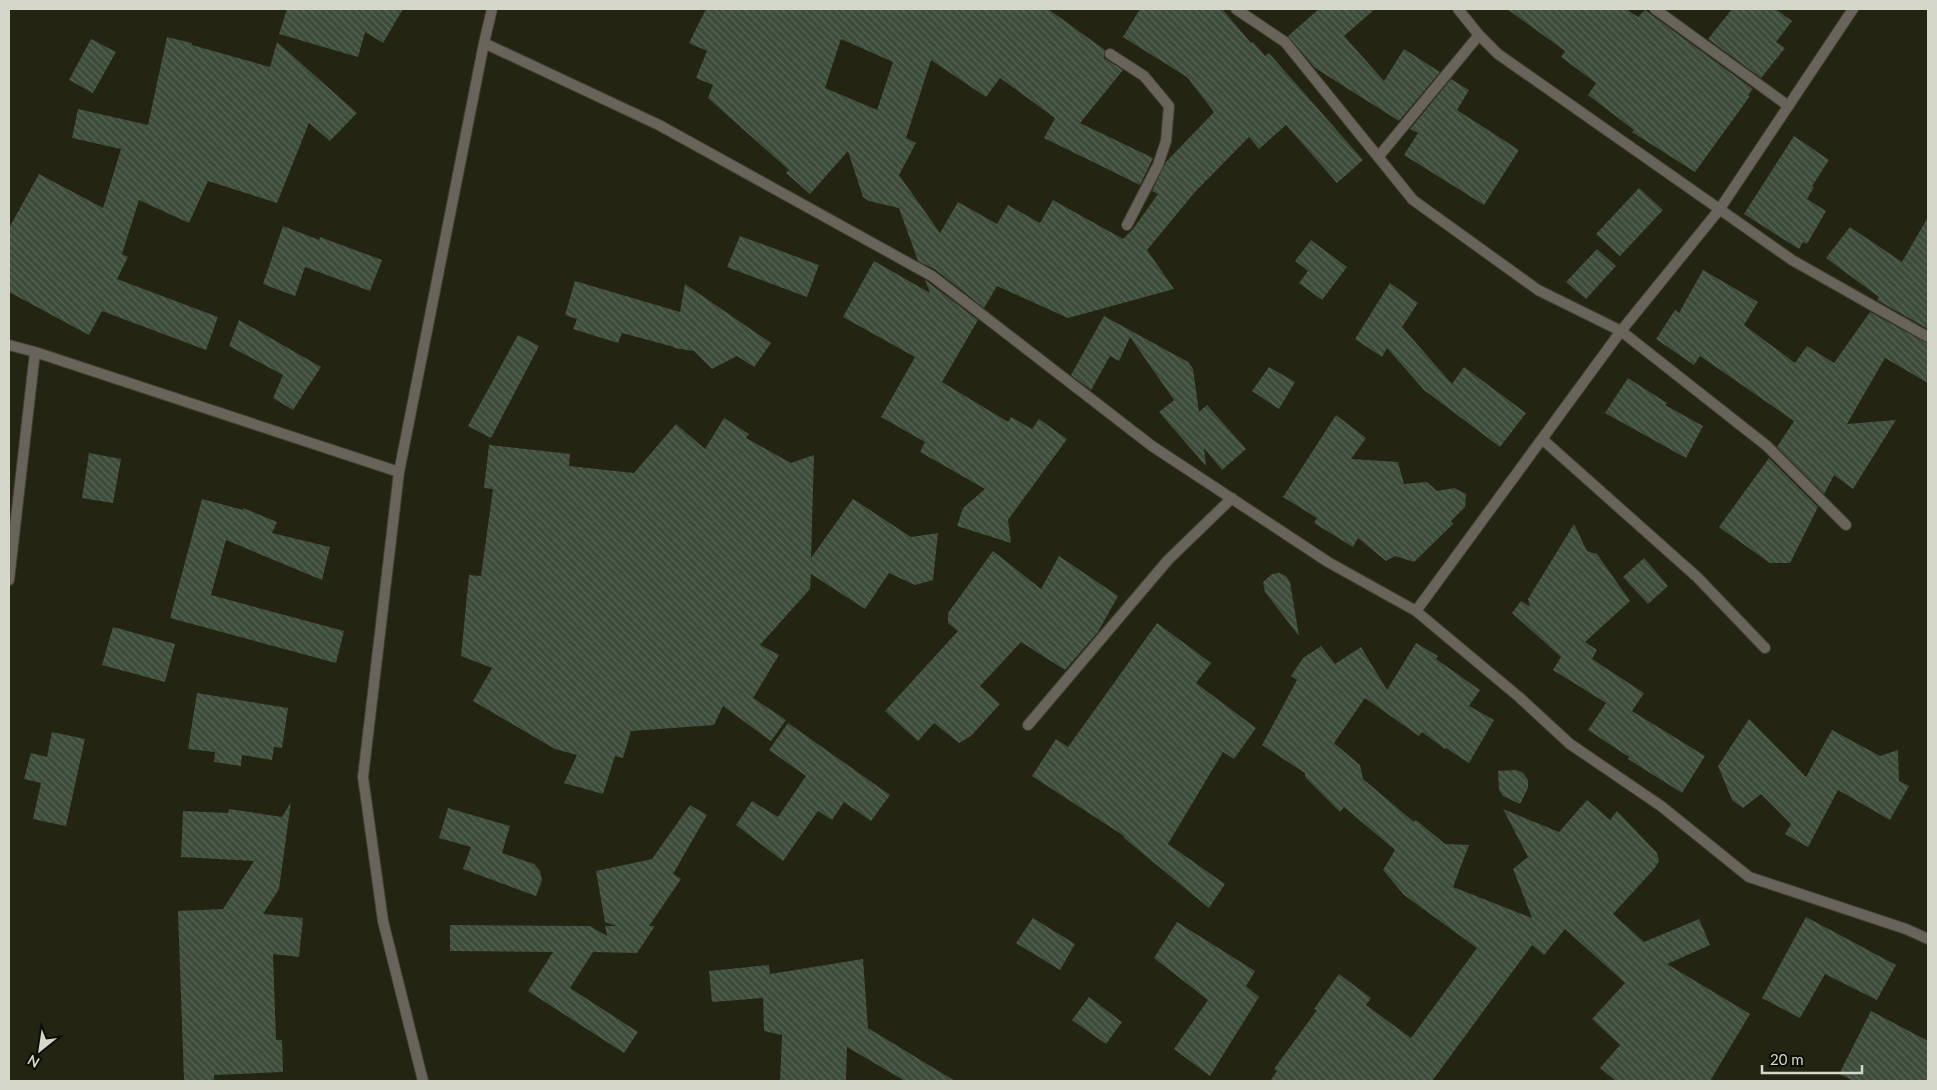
<svg xmlns="http://www.w3.org/2000/svg" width="1937" height="1090" viewBox="0 0 1937 1090" font-family="Lato,sans-serif">
<style>
.building{fill:url(#building-back-hatch);fill-rule:evenodd}
.lines{fill:none;stroke-linecap:round;stroke-linejoin:round}
.service-casing{stroke:#40412f;stroke-width:12}
.minor-casing{stroke:#40412f;stroke-width:12}
.service{stroke:#69645b;stroke-width:10}
.minor{stroke:#69645b;stroke-width:10}
</style>
<defs>
<pattern id="building-back-hatch" width="6" height="6" patternUnits="userSpaceOnUse" patternTransform="scale(1.25)"><rect width="6" height="6" fill="#3d4c3b"/><path d="M-1 5l2 2M0 0l6 6M5-1l2 2" fill="none" stroke="#586556"/></pattern>
</defs>
<rect width="100%" height="100%" fill="#232411"/>
<path class="building" d="M 287,9 L 403,9 L 383,43 L 365,32 L 358,57 L 279,34 Z
M 706,9 L 1048,9 L 1105,50 L 1104,58 L 1123,70 L 1080,123 L 1153,158 L 1140,185 L 1044,138 L 1055,118 L 1000,78 L 986,97 L 931,60 L 906,138 L 916,143 L 899,175 L 940,233 L 958,202 L 997,224 L 1008,205 L 1040,223 L 1053,200 L 1123,239 L 1133,229 L 1158,194 L 1152,191 L 1166,162 L 1214,112 L 1187,77 L 1123,37 L 1140,9 L 1222,9 L 1251,43 L 1253,42 L 1265,56 L 1269,53 L 1363,160 L 1337,183 L 1286,125 L 1259,149 L 1249,137 L 1195,192 L 1147,250 L 1174,289 L 1068,318 L 997,286 L 984,308 L 936,270 L 918,261 L 899,208 L 869,201 L 863,197 L 848,151 L 810,194 L 786,173 L 789,170 L 708,98 L 713,85 L 696,78 L 707,51 L 689,43 ZM 841,39 L 893,62 L 877,110 L 825,88 Z
M 1319,9 L 1375,9 L 1344,36 L 1384,81 L 1404,49 L 1440,72 L 1399,121 L 1315,68 L 1288,36 Z
M 1507,9 L 1626,9 L 1638,17 L 1645,10 L 1753,89 L 1748,95 L 1750,96 L 1695,172 L 1632,132 L 1634,130 L 1588,95 L 1596,83 L 1561,57 L 1565,51 Z
M 1732,9 L 1775,9 L 1792,21 L 1776,42 L 1785,48 L 1761,78 L 1708,39 Z
M 167,37 L 192,43 L 192,45 L 270,67 L 277,42 L 357,113 L 330,141 L 309,123 L 277,203 L 208,181 L 189,223 L 139,200 L 122,254 L 128,257 L 117,279 L 218,317 L 206,350 L 102,311 L 89,335 L 9,292 L 9,228 L 39,174 L 103,208 L 121,149 L 72,138 L 78,109 L 148,125 Z
M 91,39 L 116,52 L 93,93 L 69,80 Z
M 1451,79 L 1469,90 L 1457,110 L 1519,150 L 1484,205 L 1404,155 L 1418,133 L 1410,129 Z
M 1794,136 L 1829,160 L 1812,186 L 1814,187 L 1807,199 L 1826,211 L 1807,244 L 1803,242 L 1799,249 L 1744,214 Z
M 1639,188 L 1663,210 L 1620,256 L 1596,234 Z
M 1928,217 L 1928,329 L 1877,300 L 1879,297 L 1826,258 L 1850,227 L 1902,262 Z
M 283,226 L 319,240 L 320,237 L 382,260 L 370,291 L 305,267 L 295,296 L 263,284 Z
M 740,236 L 819,265 L 807,297 L 727,267 Z
M 1311,240 L 1347,267 L 1322,300 L 1299,283 L 1308,271 L 1295,261 Z
M 1597,249 L 1616,266 L 1586,299 L 1566,282 Z
M 874,261 L 930,293 L 925,280 L 928,282 L 978,320 L 942,382 L 1008,422 L 1011,417 L 1032,429 L 1039,419 L 1067,439 L 1008,520 L 1011,543 L 957,526 L 963,508 L 985,489 L 920,452 L 925,442 L 881,417 L 915,357 L 843,317 Z
M 1703,270 L 1758,302 L 1744,325 L 1795,363 L 1807,346 L 1834,363 L 1870,312 L 1928,344 L 1928,383 L 1885,358 L 1847,424 L 1896,420 L 1853,489 L 1834,475 L 1824,494 L 1777,447 L 1794,421 L 1700,356 L 1694,365 L 1656,339 L 1675,310 L 1679,313 Z
M 575,281 L 680,312 L 685,284 L 771,343 L 754,367 L 737,356 L 712,369 L 694,351 L 674,348 L 674,347 L 622,333 L 618,343 L 573,329 L 577,319 L 565,315 Z
M 1390,283 L 1418,303 L 1402,327 L 1452,384 L 1464,367 L 1526,413 L 1500,447 L 1424,390 L 1387,348 L 1382,357 L 1355,339 Z
M 1104,316 L 1188,362 L 1193,369 L 1199,412 L 1207,405 L 1246,449 L 1222,470 L 1204,448 L 1206,466 L 1159,412 L 1174,400 L 1130,337 L 1119,361 L 1110,356 L 1091,390 L 1071,375 Z
M 239,320 L 321,367 L 293,410 L 273,398 L 283,375 L 229,346 Z
M 518,335 L 539,346 L 491,438 L 468,426 Z
M 1269,367 L 1295,382 L 1279,409 L 1252,391 Z
M 1628,378 L 1667,403 L 1665,405 L 1703,426 L 1686,458 L 1605,413 Z
M 1336,415 L 1366,438 L 1351,459 L 1398,462 L 1404,484 L 1427,482 L 1437,491 L 1454,488 L 1466,494 L 1465,507 L 1451,521 L 1453,524 L 1414,562 L 1395,556 L 1386,561 L 1358,538 L 1353,547 L 1314,523 L 1317,518 L 1283,497 Z
M 724,418 L 749,434 L 746,438 L 791,463 L 814,455 L 811,558 L 853,499 L 911,537 L 938,533 L 933,580 L 915,585 L 889,573 L 865,609 L 811,574 L 810,589 L 760,645 L 779,655 L 753,698 L 786,720 L 771,741 L 723,706 L 714,725 L 631,731 L 623,758 L 615,756 L 603,794 L 564,783 L 577,755 L 555,749 L 473,701 L 492,668 L 461,656 L 469,575 L 481,576 L 493,489 L 484,488 L 489,445 L 570,454 L 569,466 L 634,473 L 676,424 L 705,449 Z
M 89,453 L 121,459 L 113,503 L 82,498 Z
M 1769,458 L 1818,507 L 1790,563 L 1770,563 L 1719,527 Z
M 202,499 L 243,510 L 243,508 L 277,522 L 272,533 L 330,547 L 322,580 L 226,540 L 211,595 L 344,631 L 336,663 L 170,618 Z
M 1574,524 L 1587,551 L 1597,554 L 1630,601 L 1585,642 L 1597,650 L 1592,659 L 1644,693 L 1632,711 L 1705,756 L 1682,793 L 1628,759 L 1629,757 L 1588,730 L 1606,703 L 1553,670 L 1561,657 L 1512,613 L 1521,601 L 1530,607 L 1528,599 Z
M 993,551 L 1041,589 L 1059,556 L 1118,596 L 1098,632 L 1065,670 L 1021,642 L 980,686 L 1000,704 L 971,736 L 959,743 L 934,723 L 918,741 L 885,711 L 958,631 L 948,623 L 948,613 Z
M 1644,558 L 1668,586 L 1648,604 L 1623,577 Z
M 1279,573 L 1286,576 L 1290,582 L 1299,636 L 1265,592 L 1263,582 L 1272,574 Z
M 1157,623 L 1211,663 L 1196,683 L 1256,728 L 1234,759 L 1223,752 L 1168,844 L 1225,884 L 1209,908 L 1124,838 L 1124,836 L 1032,776 L 1056,739 L 1068,747 Z
M 113,627 L 175,644 L 165,682 L 102,665 Z
M 1416,643 L 1438,656 L 1436,659 L 1480,690 L 1469,706 L 1494,720 L 1469,763 L 1446,748 L 1445,749 L 1422,732 L 1419,736 L 1365,698 L 1334,743 L 1360,765 L 1363,779 L 1414,822 L 1416,820 L 1445,844 L 1469,845 L 1453,887 L 1532,918 L 1513,869 L 1528,857 L 1503,809 L 1559,832 L 1587,800 L 1610,820 L 1617,811 L 1657,853 L 1659,861 L 1655,868 L 1613,914 L 1644,942 L 1699,919 L 1710,945 L 1667,964 L 1750,1014 L 1710,1081 L 1616,1081 L 1600,1068 L 1620,1045 L 1592,1019 L 1625,983 L 1565,929 L 1544,955 L 1532,945 L 1432,1081 L 1270,1081 L 1277,1071 L 1274,1069 L 1317,1010 L 1314,1009 L 1339,974 L 1371,998 L 1366,1005 L 1411,1038 L 1477,948 L 1404,895 L 1383,870 L 1395,850 L 1344,807 L 1340,812 L 1305,777 L 1305,773 L 1262,745 L 1297,680 L 1291,676 L 1303,658 L 1321,646 L 1335,664 L 1361,647 L 1387,690 Z
M 197,693 L 288,708 L 282,748 L 274,747 L 272,760 L 242,755 L 241,766 L 214,762 L 215,752 L 188,749 Z
M 1749,719 L 1806,777 L 1832,730 L 1880,756 L 1898,750 L 1899,781 L 1909,786 L 1890,820 L 1838,790 L 1808,847 L 1785,834 L 1791,824 L 1761,794 L 1743,808 L 1732,800 L 1718,766 Z
M 788,723 L 890,795 L 871,821 L 844,802 L 832,820 L 818,811 L 783,861 L 736,825 L 752,801 L 778,817 L 806,776 L 769,750 Z
M 52,732 L 85,739 L 66,826 L 33,819 L 41,783 L 24,779 L 31,753 L 47,757 Z
M 1516,770 L 1523,773 L 1528,780 L 1528,788 L 1520,804 L 1503,796 L 1499,790 L 1498,771 Z
M 291,802 L 279,889 L 263,914 L 303,918 L 299,957 L 273,954 L 276,1040 L 282,1040 L 283,1072 L 214,1075 L 214,1081 L 184,1081 L 178,911 L 223,909 L 254,861 L 181,857 L 183,811 L 228,813 L 229,809 L 282,817 Z
M 690,805 L 707,815 L 673,874 L 681,879 L 649,926 L 655,926 L 637,953 L 593,952 L 570,988 L 638,1032 L 624,1053 L 528,991 L 553,952 L 450,951 L 450,925 L 590,926 L 607,936 L 605,926 L 617,926 L 605,922 L 596,871 L 652,859 Z
M 448,808 L 510,826 L 502,853 L 534,864 L 540,871 L 542,880 L 536,896 L 463,869 L 471,847 L 439,838 Z
M 1806,917 L 1896,965 L 1877,1000 L 1825,974 L 1800,1018 L 1762,998 Z
M 1033,918 L 1075,944 L 1060,970 L 1016,943 Z
M 1177,922 L 1255,971 L 1246,986 L 1259,997 L 1210,1076 L 1174,1049 L 1208,1000 L 1154,958 Z
M 863,959 L 868,1028 L 955,1081 L 905,1081 L 847,1047 L 846,1081 L 780,1081 L 782,1035 L 764,1031 L 763,998 L 712,1002 L 709,971 L 769,965 L 770,974 Z
M 1089,997 L 1122,1022 L 1106,1044 L 1072,1020 Z
M 1871,1011 L 1928,1041 L 1928,1081 L 1854,1081 L 1839,1074 Z"/>
<g class="lines">
<g class="service-casing">
<path id="service" d="M 1110,54 L 1144,76 L 1169,106 L 1166,141 L 1158,165 L 1127,225"/>
</g>
<g class="minor-casing">
<path id="minor" d="M 492,9 L 484,43 L 659,125 L 932,276 L 1152,446 L 1328,562 L 1416,611 L 1519,697 L 1570,744 L 1661,806 L 1749,877 L 1906,929 L 1928,939
M 1236,9 L 1285,42 L 1413,200 L 1538,290 L 1621,331 L 1767,446 L 1846,525
M 1458,9 L 1479,35 L 1498,54 L 1792,260 L 1928,337
M 1655,9 L 1787,105
M 1379,156 L 1479,35
M 9,345 L 35,352 L 399,472
M 1542,439 L 1697,577 L 1765,648
M 9,580 L 35,352
M 1416,611 L 1621,331 L 1719,210 L 1853,9
M 1028,725 L 1168,560 L 1232,498
M 423,1081 L 383,921 L 363,777 L 399,472 L 484,43"/>
</g>
<use href="#service" class="service"/>
<use href="#minor" class="minor"/>
</g>
<rect width="1937" height="1090" fill="none" stroke="#d6d7cb" stroke-width="20"/>
<g transform="translate(40 1050) rotate(210)" stroke="#0c0d05" stroke-width="4" paint-order="stroke">
<path d="M0-4L9 19L0 12L-9 19Z" fill="#d6d7cb"/>
<text y="-8" font-size="14" font-weight="bold" text-anchor="middle" fill="#d6d7cb">N</text>
</g>
<path d="M1762 1065v8h100v-8" fill="none" stroke="#d6d7cb" stroke-width="2.5"/>
<text x="1770" y="1065" font-size="15" fill="#d6d7cb" stroke="#0c0d05" stroke-width="4" paint-order="stroke">20 m</text>
</svg>
